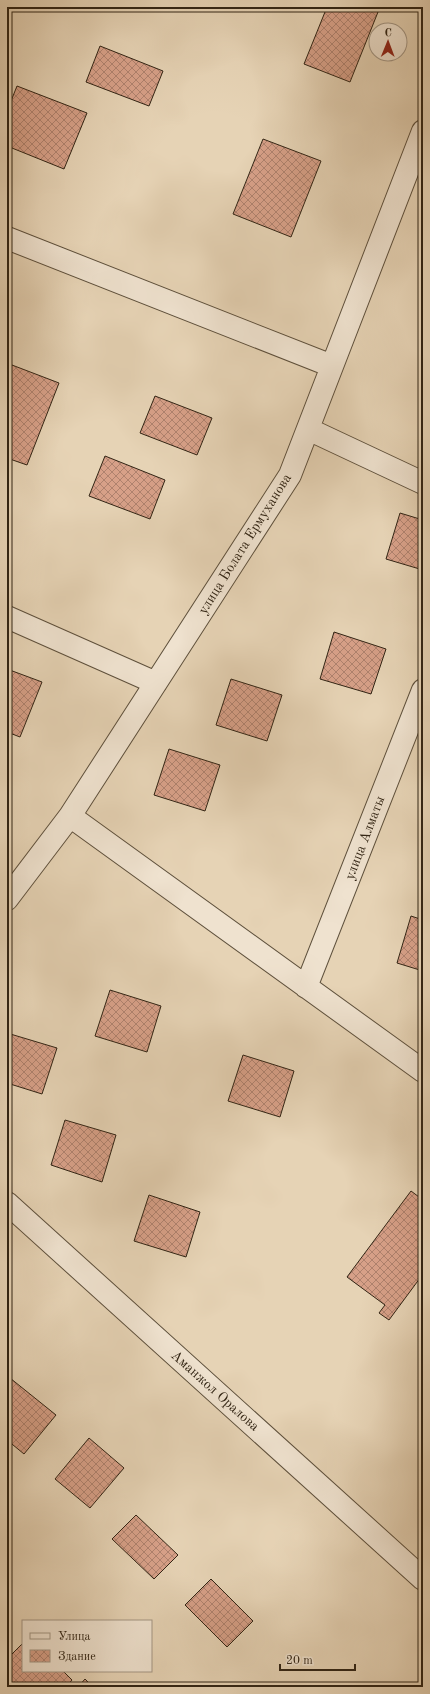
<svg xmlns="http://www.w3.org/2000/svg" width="430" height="1694" viewBox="0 0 430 1694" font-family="'Old Standard TT',serif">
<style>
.building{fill:url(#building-cross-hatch);stroke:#312414}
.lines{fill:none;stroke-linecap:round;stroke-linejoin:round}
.minor-casing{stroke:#5e503c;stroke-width:24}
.minor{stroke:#efe2cf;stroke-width:22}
.labels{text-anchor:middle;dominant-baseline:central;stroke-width:3.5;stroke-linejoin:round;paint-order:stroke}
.street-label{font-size:14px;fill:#312414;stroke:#efe2cf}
</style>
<defs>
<pattern id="building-cross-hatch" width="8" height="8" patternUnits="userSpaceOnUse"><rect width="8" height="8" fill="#d7a088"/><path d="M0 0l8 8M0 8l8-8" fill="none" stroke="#af826e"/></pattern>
</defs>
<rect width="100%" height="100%" fill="#e6d3b5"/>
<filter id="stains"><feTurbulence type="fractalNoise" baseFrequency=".005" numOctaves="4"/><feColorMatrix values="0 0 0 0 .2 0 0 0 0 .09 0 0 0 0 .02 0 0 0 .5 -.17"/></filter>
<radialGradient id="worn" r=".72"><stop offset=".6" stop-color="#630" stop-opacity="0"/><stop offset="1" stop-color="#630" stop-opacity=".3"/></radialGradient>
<path class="building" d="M 327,7 L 364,7 L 378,12 L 350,82 L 304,64 Z
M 100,46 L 163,71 L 149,106 L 86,82 Z
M 17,86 L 87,113 L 64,169 L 7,146 L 7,111 Z
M 263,139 L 321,161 L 291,237 L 233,214 Z
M 12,365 L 59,383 L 27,465 L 7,458 L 7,377 Z
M 155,396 L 212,418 L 197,455 L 140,433 Z
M 105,456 L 165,480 L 150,519 L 89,496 Z
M 400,513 L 423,520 L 423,570 L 386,559 Z
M 334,632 L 386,649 L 371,694 L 320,679 Z
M 7,669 L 42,682 L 20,737 L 7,732 Z
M 231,679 L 282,695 L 267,741 L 216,725 Z
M 169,749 L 220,765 L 205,811 L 154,795 Z
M 411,916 L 423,920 L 423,971 L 397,963 Z
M 110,990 L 161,1006 L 147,1052 L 95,1036 Z
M 7,1033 L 57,1048 L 42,1094 L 7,1083 Z
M 243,1055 L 294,1071 L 280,1117 L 228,1101 Z
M 65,1120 L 116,1135 L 102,1182 L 51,1165 Z
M 411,1191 L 423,1200 L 423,1274 L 389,1320 L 379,1313 L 385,1305 L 347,1277 Z
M 149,1195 L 200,1212 L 186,1257 L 134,1241 Z
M 10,1378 L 56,1415 L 24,1454 L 7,1440 L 7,1381 Z
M 89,1438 L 124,1468 L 90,1508 L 55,1479 Z
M 136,1515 L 178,1555 L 154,1579 L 112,1539 Z
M 211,1579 L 253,1621 L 227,1647 L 185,1605 Z
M 23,1643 L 23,1671 L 63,1671 L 72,1680 L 66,1687 L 7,1687 L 7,1659 Z
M 85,1679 L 93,1687 L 78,1687 Z"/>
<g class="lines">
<g class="minor-casing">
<path id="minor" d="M 7,238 L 332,366
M 308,429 L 423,483
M 7,617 L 156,683
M 70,816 L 423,1071
M 7,899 L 70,816 L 290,475 L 423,131
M 306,987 L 423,690
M 7,1203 L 423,1579"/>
</g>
<use href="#minor" class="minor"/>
</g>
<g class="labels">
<g class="street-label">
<text transform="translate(245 544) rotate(-58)">улица Болата Ермуханова</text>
<text transform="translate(365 838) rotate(-69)">улица Алматы</text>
<text transform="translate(215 1391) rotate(42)">Аманжол Оралова</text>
</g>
</g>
<rect width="430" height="1694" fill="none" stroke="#e6d3b5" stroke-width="24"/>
<rect x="8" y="8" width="414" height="1678" fill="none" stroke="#312414" stroke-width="2"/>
<rect x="12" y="12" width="406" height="1670" fill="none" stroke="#312414"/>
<rect x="22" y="1620" width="130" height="52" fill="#efe2cf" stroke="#a39684"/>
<rect x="30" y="1633" width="20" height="6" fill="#efe2cf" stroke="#a39684"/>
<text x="58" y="1640" font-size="12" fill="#312414">Улица</text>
<rect x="30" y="1650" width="20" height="12" fill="url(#building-cross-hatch)" stroke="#a39684"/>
<text x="58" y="1660" font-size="12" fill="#312414">Здание</text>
<g transform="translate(388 42) rotate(1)"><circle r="19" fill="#efe2cf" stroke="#a39684"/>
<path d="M0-3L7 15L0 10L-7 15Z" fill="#8f2418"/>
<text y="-6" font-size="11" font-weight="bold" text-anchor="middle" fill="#312414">С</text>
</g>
<path d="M280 1664v6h75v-6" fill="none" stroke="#312414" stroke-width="2"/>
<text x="286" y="1664" font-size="12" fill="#312414" stroke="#efe2cf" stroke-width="3" paint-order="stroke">20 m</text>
<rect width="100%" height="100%" filter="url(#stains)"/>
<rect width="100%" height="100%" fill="url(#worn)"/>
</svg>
